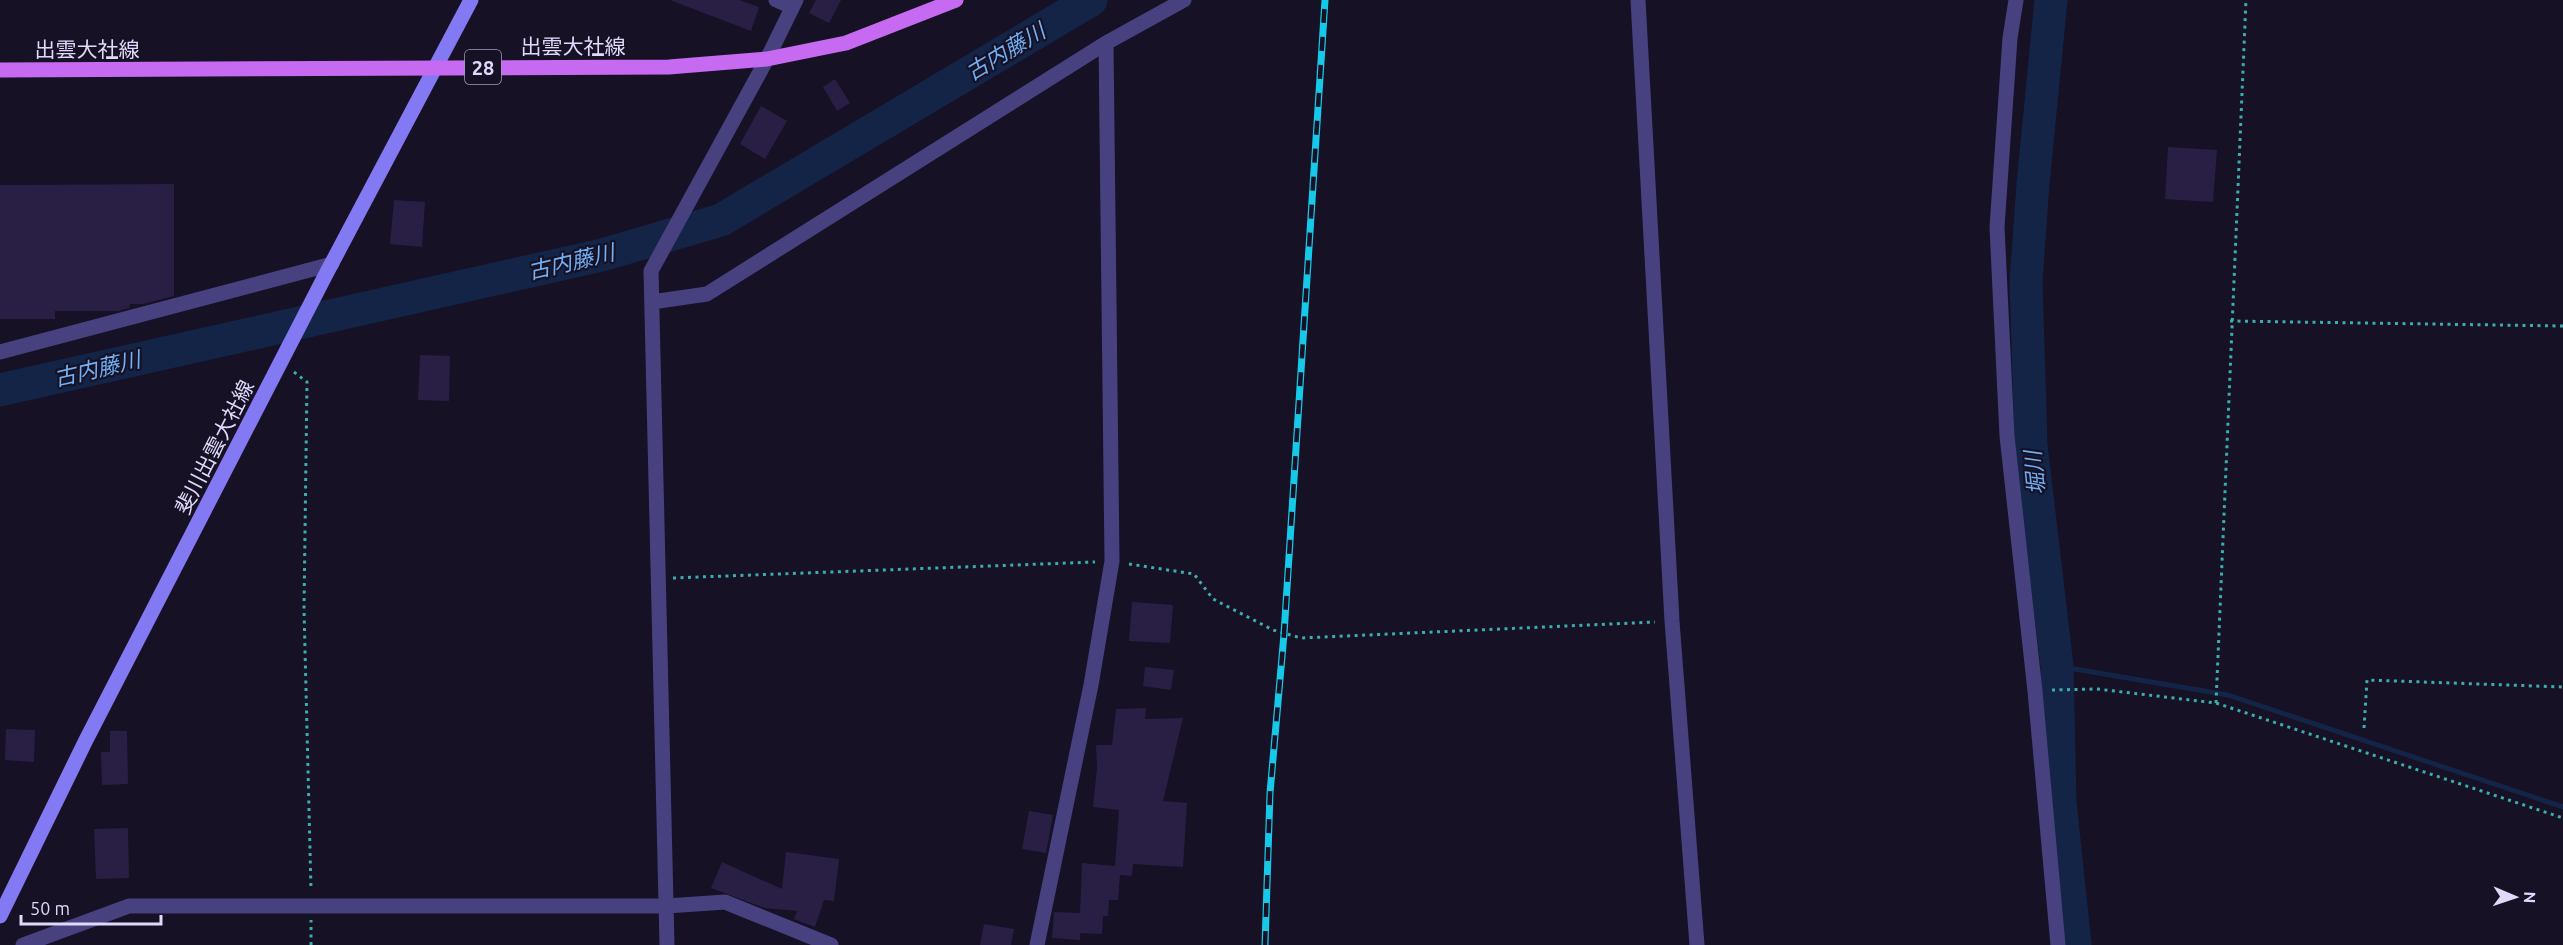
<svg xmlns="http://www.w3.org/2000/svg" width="2563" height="945" viewBox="0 0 2563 945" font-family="Ubuntu,'Noto Sans JP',sans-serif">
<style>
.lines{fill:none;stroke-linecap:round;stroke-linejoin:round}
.stream{stroke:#132447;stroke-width:5}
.river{stroke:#132447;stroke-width:33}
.building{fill:#291f44}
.path{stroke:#3badad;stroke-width:3;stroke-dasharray:3 4.5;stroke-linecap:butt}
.street{stroke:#474180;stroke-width:15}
.secondary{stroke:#8379f2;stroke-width:15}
.primary{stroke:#c66af1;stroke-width:15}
.rail-casing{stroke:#17c9e9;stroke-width:7}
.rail{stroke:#161125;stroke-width:4.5;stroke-dasharray:14;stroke-linecap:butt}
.labels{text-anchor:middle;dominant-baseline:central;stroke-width:4.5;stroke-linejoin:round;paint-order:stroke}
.shield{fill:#161125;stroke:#a39dbb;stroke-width:1.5}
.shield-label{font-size:20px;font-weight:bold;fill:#dfd9fb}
.street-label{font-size:21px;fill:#dfd9fb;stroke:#161125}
.water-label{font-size:22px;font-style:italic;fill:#71aff2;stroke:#161125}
</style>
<rect width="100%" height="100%" fill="#161125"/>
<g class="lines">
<path class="stream" d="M 2057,666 L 2228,695 L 2563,807"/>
<path class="river" d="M 2051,0 L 2033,184 L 2026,281 L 2031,445 L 2057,666 L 2060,802 L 2075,945
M 0,390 L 602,255 L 721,220 L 1091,0"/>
</g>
<path class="building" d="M 670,0 L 739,0 L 759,7 L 751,31 Z
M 816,0 L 841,0 L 829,23 L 809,13 Z
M 835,79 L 850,103 L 837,111 L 823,87 Z
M 761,106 L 787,121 L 765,159 L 740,144 Z
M 2168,147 L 2217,150 L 2213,202 L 2165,199 Z
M 174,184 L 174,296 L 143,304 L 130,304 L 129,308 L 118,311 L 55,311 L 55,319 L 0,319 L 0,185 Z
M 394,200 L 425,202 L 422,247 L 390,244 Z
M 420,355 L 450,356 L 449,401 L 418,400 Z
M 1132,602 L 1173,605 L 1170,643 L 1129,641 Z
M 1145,667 L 1174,670 L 1171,690 L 1143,686 Z
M 1146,708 L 1145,719 L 1183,718 L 1163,801 L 1187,803 L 1183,867 L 1133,864 L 1132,876 L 1120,875 L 1118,900 L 1109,900 L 1108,916 L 1103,916 L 1102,934 L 1080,933 L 1080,940 L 1052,938 L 1054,912 L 1080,913 L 1082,863 L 1115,866 L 1119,810 L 1093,807 L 1097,768 L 1096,745 L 1112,745 L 1116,709 Z
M 6,729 L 35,730 L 34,762 L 5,760 Z
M 110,731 L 127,731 L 128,784 L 102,785 L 101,752 L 110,752 Z
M 1029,811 L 1053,815 L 1046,853 L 1022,849 Z
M 128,828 L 129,878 L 96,879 L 94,829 Z
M 786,852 L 839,859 L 834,901 L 824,900 L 815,927 L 794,919 L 797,911 L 765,908 L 711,888 L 722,862 L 782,889 Z
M 984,924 L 1014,929 L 1011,945 L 980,945 Z"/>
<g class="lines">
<path class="path" d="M 2230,321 L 2563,326
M 294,372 L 307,382 L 304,609 L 311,890
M 1129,564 L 1194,574 L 1213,599 L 1273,630 L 1301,638 L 1655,622
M 673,578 L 1095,562
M 2052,690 L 2097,689 L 2216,703 L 2563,818
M 2216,703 L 2246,0
M 2364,728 L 2367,680 L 2563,687
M 311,945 L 311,920"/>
<path class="street" d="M 776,0 L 792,7
M 1638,0 L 1672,621 L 1697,945
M 2016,0 L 2010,38 L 1997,227 L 2007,436 L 2035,691 L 2058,945
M 652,302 L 707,294 L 1106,43 L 1184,0
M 0,352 L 332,264
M 23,945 L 129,906 L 667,906 L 725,902 L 831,945
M 667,945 L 651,271 L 767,59 L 796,0
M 1037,945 L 1091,685 L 1112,561 L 1106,43"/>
<path class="secondary" d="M 0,916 L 86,740 L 325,276 L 471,0"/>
<path class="primary" d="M 0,70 L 669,67 L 767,59 L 846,43 L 956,0"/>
<g class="rail-casing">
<path id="rail" d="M 1265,945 L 1270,793 L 1284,634 L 1325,0"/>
</g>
<use href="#rail" class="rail"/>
</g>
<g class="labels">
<rect class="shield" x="465" y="50" width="36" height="34" rx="4.5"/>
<g class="shield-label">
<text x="483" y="67">28</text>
</g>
<g class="street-label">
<text x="573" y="46">出雲大社線</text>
<text x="87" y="49">出雲大社線</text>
<text transform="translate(214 447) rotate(-63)">斐川出雲大社線</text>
</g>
<g class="water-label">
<text transform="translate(1005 51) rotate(-31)">古内藤川</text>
<text transform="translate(571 261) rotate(-13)">古内藤川</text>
<text transform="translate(97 368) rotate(-13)">古内藤川</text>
<text transform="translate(2034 473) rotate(-96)">堀川</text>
</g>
</g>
<g transform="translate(2515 897) rotate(92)" stroke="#161125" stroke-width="4.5" paint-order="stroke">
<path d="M0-4.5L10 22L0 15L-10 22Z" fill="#dfd9fb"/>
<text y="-9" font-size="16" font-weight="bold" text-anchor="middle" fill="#dfd9fb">N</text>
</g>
<path d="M21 915v9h140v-9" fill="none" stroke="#dfd9fb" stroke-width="3"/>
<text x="30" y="915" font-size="18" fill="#dfd9fb" stroke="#161125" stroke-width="4.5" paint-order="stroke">50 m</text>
</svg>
